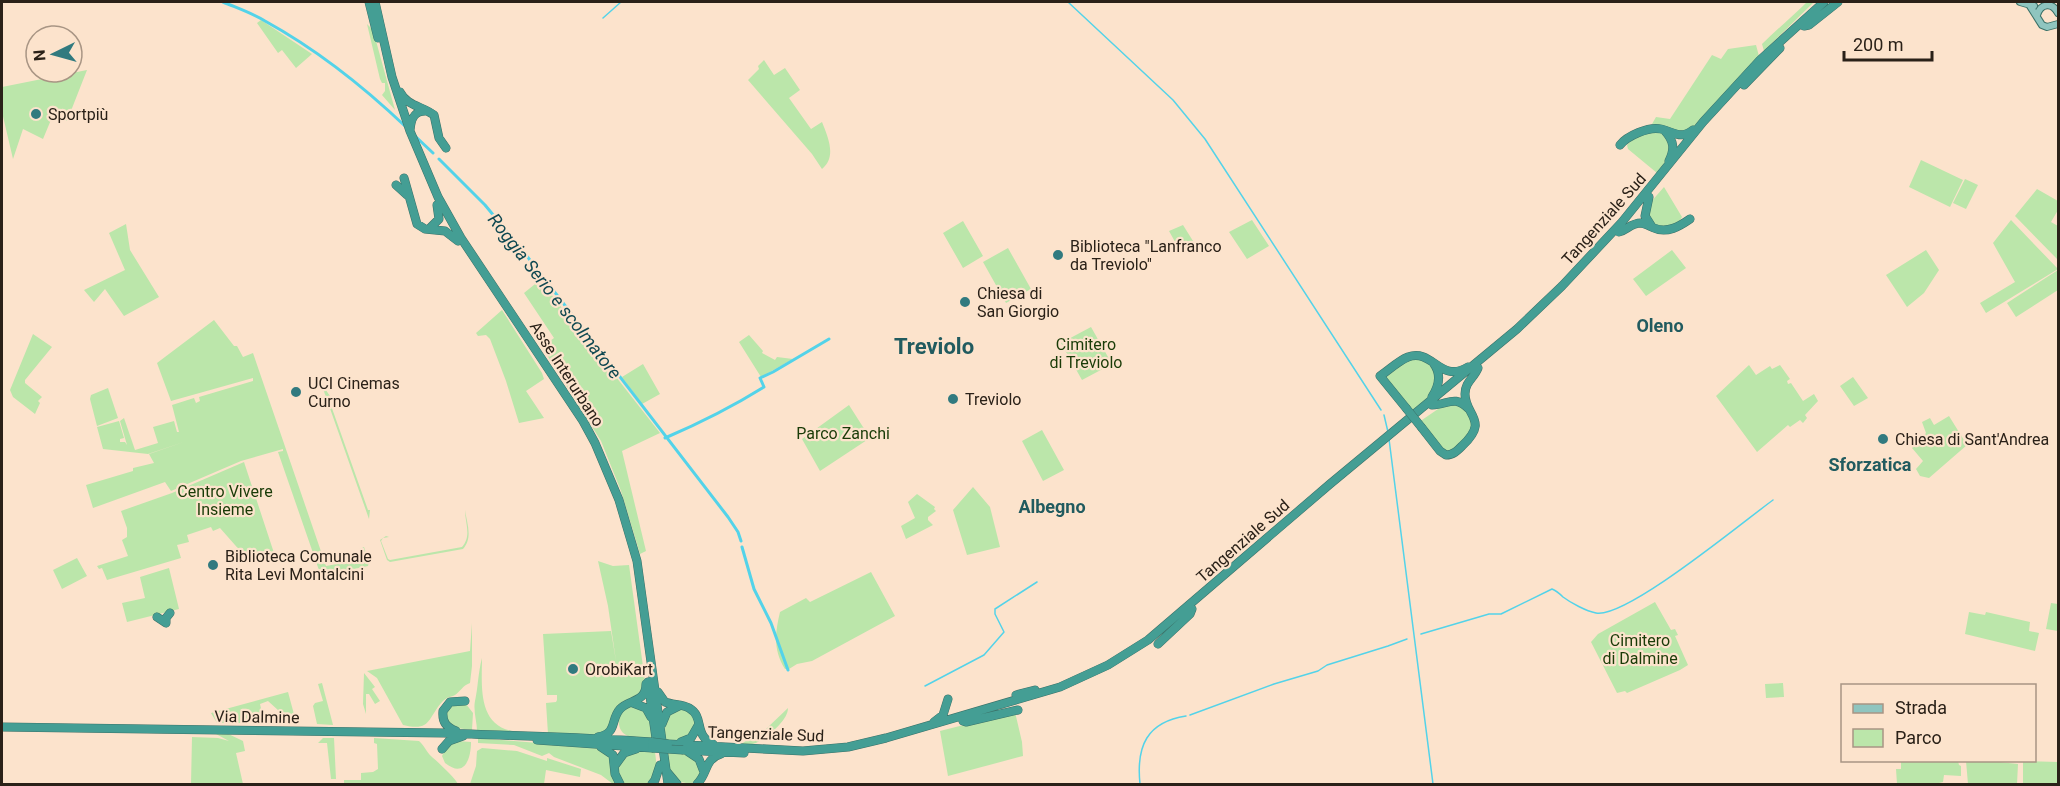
<svg xmlns="http://www.w3.org/2000/svg" width="2060" height="786" viewBox="0 0 2060 786" font-family="Roboto,sans-serif">
<style>
.green{fill:#bbe6aa}
.lines{fill:none;stroke-linecap:round;stroke-linejoin:round}
.stream{stroke:#53d3e9;stroke-width:1.5}
.canal{stroke:#53d3e9;stroke-width:3}
.primary-casing{stroke:#3b7269;stroke-width:8}
.highway-casing{stroke:#3b7269;stroke-width:9}
.primary{stroke:#8fc5bf;stroke-width:6}
.highway{stroke:#449e94;stroke-width:8}
.highway-bridge-casing{stroke:#3b7269;stroke-width:9;stroke-linecap:butt}
.highway-bridge{stroke:#449e94;stroke-width:8}
.poi-dot{fill:#317a7f;stroke:#fce3cc;stroke-width:2}
.labels{text-anchor:middle;dominant-baseline:central;stroke-width:4.5;stroke-linejoin:round;paint-order:stroke}
.poi-label{font-size:16px;fill:#2a2118;stroke:#fce3cc;text-anchor:start}
.street-label{font-size:16px;fill:#2a2118;stroke:#fce3cc}
.park-label{font-size:16px;fill:#193b07;stroke:#fce3cc}
.water-label{font-size:18px;font-style:italic;fill:#0f4851;stroke:#fce3cc}
.neighbourhood-label{font-size:18px;font-weight:bold;fill:#215b5f;stroke:#fce3cc}
.district-label{font-size:22px;font-weight:bold;fill:#215b5f;stroke:#fce3cc}
</style>
<rect width="100%" height="100%" fill="#fce3cc"/>
<path class="green" d="M 1807,2 L 1814,2 L 1764,51 L 1762,44 C 1776,30 1792,17 1807,2 Z
M 261,20 L 312,54 L 296,68 L 282,50 L 278,53 L 257,23 Z
M 367,24 L 373,30 L 395,110 L 382,95 L 385,91 L 385,83 L 382,83 L 380,79 Z
M 1756,45 L 1759,56 L 1690,131 L 1684,134 L 1652,124 L 1656,117 L 1670,119 L 1712,55 L 1721,59 L 1728,49 Z
M 764,60 L 774,75 L 785,68 L 800,90 L 789,98 L 811,129 L 822,122 C 828,137 837,157 822,169 L 812,154 L 748,80 L 759,69 L 758,66 Z
M 87,70 L 67,121 L 53,115 L 43,139 L 23,129 L 13,159 L 2,112 L 2,87 Z
M 1657,130 L 1663,132 L 1671,144 L 1669,157 L 1657,173 L 1628,149 L 1627,145 L 1635,137 Z
M 1921,160 L 1963,180 L 1950,207 L 1909,187 Z
M 1965,179 L 1978,185 L 1966,209 L 1953,203 Z
M 1664,187 L 1682,217 C 1677,227 1667,227 1657,227 L 1649,217 L 1650,203 Z
M 2037,189 L 2058,201 L 2058,210 L 2051,222 L 2058,226 L 2058,257 L 2057,259 L 2015,216 Z
M 1252,220 L 1269,246 L 1247,259 L 1229,232 Z
M 2011,220 L 2058,269 L 1986,313 L 1980,303 L 2015,282 L 1993,243 Z
M 963,221 L 983,256 L 963,268 L 943,233 Z
M 126,224 L 130,250 L 159,297 L 124,316 L 105,289 L 94,302 L 84,290 L 125,270 L 109,233 Z
M 1183,225 L 1193,241 L 1179,249 L 1169,231 Z
M 1008,248 L 1031,289 L 1006,303 L 983,262 Z
M 1672,250 L 1686,268 L 1646,296 L 1633,279 Z
M 1926,250 L 1939,270 L 1924,293 L 1907,307 L 1886,275 Z
M 2058,270 L 2058,290 L 2016,317 L 2007,303 Z
M 540,280 L 660,433 L 622,451 L 646,551 L 640,554 L 621,491 L 601,441 L 542,347 L 554,338 L 524,293 Z
M 502,310 L 542,373 L 544,379 L 526,391 L 544,418 L 519,423 L 506,381 L 490,339 L 486,335 L 478,336 L 476,333 Z
M 214,320 L 234,346 L 237,346 L 243,357 L 253,353 L 326,566 L 348,562 L 363,557 L 362,548 L 364,547 L 369,562 L 368,566 L 321,576 L 278,452 L 283,451 L 283,449 L 241,461 L 171,491 L 165,482 L 93,508 L 86,485 L 133,471 L 133,468 L 154,463 L 149,454 L 184,442 L 148,454 L 103,449 L 97,427 L 119,421 L 124,438 L 120,439 L 120,442 L 125,442 L 127,445 L 120,421 L 124,418 L 135,450 L 158,443 L 153,427 L 174,421 L 177,432 L 179,432 L 172,405 L 194,398 L 196,403 L 200,401 L 199,397 L 253,381 L 253,378 L 171,401 L 157,363 Z
M 1091,327 L 1112,364 L 1082,380 L 1061,343 Z
M 33,334 L 52,347 L 25,380 L 25,383 L 42,397 L 38,401 L 40,403 L 35,414 L 13,397 L 10,390 Z
M 749,335 L 763,351 L 762,353 L 775,360 L 777,357 L 793,359 L 761,377 L 739,342 Z
M 1420,358 L 1433,367 L 1437,381 L 1429,397 L 1412,412 L 1383,376 L 1404,361 Z
M 643,364 L 660,394 L 642,404 L 622,377 Z
M 1749,365 L 1756,375 L 1770,366 L 1772,369 L 1780,365 L 1790,379 L 1787,381 L 1788,384 L 1791,383 L 1803,401 L 1814,394 L 1818,401 L 1805,415 L 1807,418 L 1803,423 L 1800,420 L 1790,427 L 1788,425 L 1757,452 L 1716,396 Z
M 1853,377 L 1868,398 L 1854,406 L 1840,386 Z
M 321,383 L 330,396 L 328,397 L 368,510 L 370,510 L 369,519 Z
M 108,388 L 118,418 L 97,426 L 90,399 L 91,395 Z
M 1456,404 L 1470,413 L 1473,427 L 1464,442 L 1449,452 L 1443,450 L 1419,422 L 1441,407 Z
M 849,405 L 870,438 L 820,471 L 802,439 Z
M 1949,416 L 1967,445 L 1929,478 L 1920,476 L 1916,469 L 1923,461 L 1912,448 L 1926,433 L 1922,422 L 1930,418 L 1934,425 Z
M 1042,430 L 1064,470 L 1043,481 L 1022,441 Z
M 244,462 L 275,556 L 250,562 L 220,528 L 213,531 L 211,527 L 187,535 L 189,542 L 177,545 L 181,558 L 107,580 L 102,568 L 99,569 L 97,566 L 128,556 L 122,540 L 127,537 L 127,528 L 121,511 L 172,493 Z
M 973,487 L 990,507 L 1000,547 L 967,555 L 953,510 Z
M 917,494 L 935,507 L 934,509 L 936,511 L 928,517 L 928,520 L 933,525 L 906,539 L 901,526 L 915,518 L 908,502 Z
M 465,510 C 467,524 473,538 463,549 L 390,562 L 387,560 L 380,540 L 386,536 L 389,537 L 383,538 L 381,541 L 388,559 L 390,560 L 462,547 C 472,536 465,523 465,510 Z
M 77,558 L 87,576 L 62,589 L 53,570 Z
M 598,561 L 613,566 L 629,565 L 645,681 L 644,691 L 629,702 L 610,728 L 598,735 L 548,734 L 546,703 L 556,702 L 557,700 L 557,695 L 547,695 L 543,634 L 611,631 L 616,661 L 608,606 Z
M 169,568 L 179,609 L 127,622 L 122,603 L 145,598 L 140,577 Z
M 871,572 L 895,616 L 812,661 L 797,664 L 789,669 L 785,669 C 773,650 775,633 780,612 L 806,598 L 810,602 Z
M 1655,602 L 1671,630 L 1675,629 L 1678,635 L 1675,636 L 1688,665 L 1680,670 L 1627,693 L 1625,691 L 1617,693 L 1591,642 L 1598,634 Z
M 2051,603 L 2058,604 L 2058,631 L 2046,629 Z
M 1969,612 L 1985,615 L 1986,612 L 2030,622 L 2029,631 L 2039,633 L 2035,651 L 1965,634 Z
M 472,623 L 472,666 L 470,683 C 462,686 461,691 455,695 C 451,697 447,697 443,701 C 427,718 432,732 403,725 L 377,678 L 367,671 L 470,651 Z
M 482,658 C 482,684 477,724 512,731 C 522,733 535,731 544,734 L 477,731 C 477,722 473,710 475,701 C 478,688 478,673 482,658 Z
M 364,673 L 375,687 L 372,689 L 380,701 L 375,704 L 369,694 L 366,694 L 366,714 L 363,704 Z
M 322,683 L 332,721 L 333,725 L 317,724 L 313,706 L 315,703 L 323,701 L 318,684 Z
M 1783,683 L 1784,697 L 1766,698 L 1765,684 Z
M 288,692 L 295,718 L 300,724 L 290,724 L 289,720 L 268,701 L 260,704 L 263,717 L 248,721 L 249,723 L 217,723 L 211,713 Z
M 466,704 L 473,713 L 472,730 L 449,727 L 444,709 L 447,705 Z
M 628,706 L 642,707 L 651,720 L 653,739 C 634,738 616,740 619,715 Z
M 788,708 C 788,721 767,737 756,743 C 751,745 746,744 741,744 L 766,729 Z
M 682,709 L 689,711 L 697,723 C 691,740 680,741 664,740 L 665,722 L 667,715 Z
M 1015,712 L 1022,742 L 1023,756 L 948,776 L 940,731 Z
M 218,729 L 243,741 L 245,751 L 236,753 L 243,784 L 191,784 L 192,737 L 218,738 L 229,741 L 216,734 L 215,730 Z
M 323,738 L 334,738 L 336,779 L 331,779 L 327,743 L 318,743 Z
M 374,738 L 419,741 C 425,746 426,752 432,757 C 437,761 455,778 458,784 L 344,784 L 344,780 L 361,780 L 361,773 L 373,772 L 378,769 L 377,744 L 374,743 Z
M 478,738 L 599,748 L 611,756 L 617,784 L 613,784 L 601,775 L 554,757 L 549,753 L 542,756 L 514,745 L 478,743 Z
M 458,741 L 471,742 C 471,758 465,779 445,763 L 442,756 L 447,746 Z
M 482,748 L 517,751 L 547,761 L 547,758 L 581,769 L 580,777 L 546,770 L 544,784 L 470,784 L 476,766 L 477,751 Z
M 639,750 L 655,752 L 657,768 L 649,784 L 624,784 C 616,775 617,766 623,756 Z
M 667,752 L 690,753 L 701,765 L 700,776 L 691,784 L 676,781 L 669,770 Z
M 1901,761 L 1958,761 L 1959,765 L 1961,766 L 1961,776 L 1944,775 L 1943,782 L 1939,783 L 1897,784 L 1896,769 L 1901,769 Z
M 1966,761 L 1990,761 L 2018,764 L 2017,784 L 1968,784 Z
M 2023,761 L 2058,762 L 2058,784 L 2023,784 Z"/>
<g class="lines">
<path class="stream" d="M 1068,2 L 1173,100 L 1205,139 L 1381,410
M 603,18 L 621,2
M 1384,415 L 1388,432
M 1389,439 L 1433,784
M 1421,634 L 1489,614 L 1501,614 L 1552,589 C 1557,591 1559,593 1563,597 C 1571,603 1586,611 1596,613 C 1626,619 1744,521 1773,500
M 925,686 L 984,655 L 1004,632 L 995,614 L 995,609 L 1037,582
M 1190,715 L 1274,684 L 1318,671 L 1327,665 L 1388,646 L 1407,639
M 1140,784 C 1136,746 1147,722 1186,716"/>
<path class="canal" d="M 223,2 C 237,8 252,13 265,21 C 316,49 364,87 406,127
M 415,136 L 433,153
M 439,159 L 485,205 L 523,251 L 728,517 L 738,532 L 741,541
M 665,438 C 700,423 732,407 764,387 L 760,378 L 773,372 L 829,339
M 742,547 L 754,589 L 771,623 L 788,670"/>
<g class="primary-casing">
<path id="primary" d="M 2020,2 L 2034,6
M 2030,6 L 2042,25 L 2047,27 L 2058,24
M 2037,15 C 2041,3 2052,2 2058,13"/>
</g>
<g class="highway-casing">
<path id="highway" d="M 369,2 L 378,38
M 375,2 L 392,77 L 410,131 L 438,197 L 461,238 L 583,421 L 595,443 L 619,500 L 637,561 L 668,784
M 1804,26 L 1809,25 L 1838,2
M 1744,85 L 1780,48
M 400,92 C 407,106 422,106 434,115 L 439,138 L 446,148
M 410,130 C 411,119 414,110 427,111
M 1665,131 C 1674,141 1675,149 1669,161
M 1620,145 C 1627,136 1649,126 1661,129 C 1674,132 1680,140 1693,130
M 404,178 L 417,224 L 425,229 L 445,231 L 458,241
M 396,185 L 407,195
M 1649,197 L 1645,216 L 1652,227
M 429,229 L 439,219 L 437,205
M 1619,232 C 1627,230 1631,223 1641,223 C 1646,224 1650,226 1654,228 C 1667,234 1680,226 1690,219
M 1432,397 C 1439,386 1442,375 1434,364
M 1432,405 C 1448,405 1454,394 1469,409
M 1406,408 L 1380,376 C 1389,370 1398,361 1408,357 C 1433,348 1440,384 1468,367
M 1422,428 L 1440,451 L 1446,455 C 1453,455 1457,451 1462,446 C 1490,420 1465,416 1465,394 C 1465,382 1474,378 1478,368
M 157,617 L 166,623 L 166,618 L 170,613
M 1158,644 L 1190,614 L 1192,609
M 648,682 L 656,738
M 658,692 L 665,702 C 673,705 682,704 689,708 C 705,717 693,735 713,744
M 1016,695 L 1035,690
M 633,703 L 646,708 L 651,717
M 963,721 L 966,722 L 1018,710
M 934,722 L 943,715 L 948,699
M 662,724 L 667,712 L 679,706
M 2,727 L 444,733 C 514,736 583,737 652,742
M 456,731 C 446,727 442,722 443,711 L 450,702 L 465,701
M 598,737 C 618,733 610,720 620,709 C 629,699 646,703 646,684
M 537,740 L 652,748
M 681,742 L 691,738 L 699,724
M 668,744 L 803,751 L 848,747 L 886,738 L 1060,687 L 1108,665 L 1148,640 L 1330,484 L 1517,329 L 1562,286 L 1622,222 L 1703,122 L 1760,60 L 1824,2
M 601,747 L 613,755 L 615,774 L 620,784
M 442,749 L 449,741 L 463,736
M 683,750 L 744,753
M 687,751 L 699,759 L 704,772
M 616,764 L 624,753 L 636,749
M 667,772 L 677,784
M 652,784 L 655,780 L 660,765
M 697,784 C 708,774 704,759 721,754"/>
</g>
<use href="#primary" class="primary"/>
<use href="#highway" class="highway"/>
<g class="highway-bridge-casing">
<path id="highway-bridge" d="M 1406,408 L 1422,428
M 652,742 L 668,744
M 652,748 L 683,750"/>
</g>
<use href="#highway-bridge" class="highway-bridge"/>
</g>
<g class="poi-dot">
<circle cx="36" cy="114" r="6"/>
<circle cx="1058" cy="255" r="6"/>
<circle cx="965" cy="302" r="6"/>
<circle cx="296" cy="392" r="6"/>
<circle cx="953" cy="399" r="6"/>
<circle cx="1883" cy="439" r="6"/>
<circle cx="213" cy="565" r="6"/>
<circle cx="573" cy="669" r="6"/>
</g>
<g class="labels">
<g class="poi-label">
<text x="48" y="114">Sportpiù</text>
<text x="1070" y="246">Biblioteca "Lanfranco<tspan x="1070" dy="18">da Treviolo"</tspan></text>
<text x="977" y="293">Chiesa di<tspan x="977" dy="18">San Giorgio</tspan></text>
<text x="308" y="383">UCI Cinemas<tspan x="308" dy="18">Curno</tspan></text>
<text x="965" y="399">Treviolo</text>
<text x="1895" y="439">Chiesa di Sant'Andrea</text>
<text x="225" y="556">Biblioteca Comunale<tspan x="225" dy="18">Rita Levi Montalcini</tspan></text>
<text x="585" y="669">OrobiKart</text>
</g>
<g class="street-label">
<text transform="translate(1604 219) rotate(-48)">Tangenziale Sud</text>
<text transform="translate(567 374) rotate(57)">Asse Interurbano</text>
<text transform="translate(1243 541) rotate(-41)">Tangenziale Sud</text>
<text transform="translate(257 717) rotate(1)">Via Dalmine</text>
<text transform="translate(766 734) rotate(2)">Tangenziale Sud</text>
</g>
<g class="park-label">
<text x="1086" y="344">Cimitero<tspan x="1086" dy="18">di Treviolo</tspan></text>
<text x="843" y="433">Parco Zanchi</text>
<text x="225" y="491">Centro Vivere<tspan x="225" dy="18">Insieme</tspan></text>
<text x="1640" y="640">Cimitero<tspan x="1640" dy="18">di Dalmine</tspan></text>
</g>
<g class="water-label">
<text transform="translate(555 296) rotate(52)">Roggia Serio e scolmatore</text>
</g>
<g class="neighbourhood-label">
<text x="1660" y="325">Oleno</text>
<text x="1870" y="464">Sforzatica</text>
<text x="1052" y="506">Albegno</text>
</g>
<g class="district-label">
<text x="934" y="346">Treviolo</text>
</g>
</g>
<rect width="2060" height="786" fill="none" stroke="#2a2118" stroke-width="6"/>
<rect x="1841" y="684" width="195" height="78" fill="#fce3cc" stroke="#a89584" stroke-width="1.5"/>
<rect x="1853" y="704" width="30" height="9" fill="#8fc5bf" stroke="#a89584" stroke-width="1.5"/>
<text x="1895" y="714" font-size="18" fill="#2a2118">Strada</text>
<rect x="1853" y="729" width="30" height="18" fill="#bbe6aa" stroke="#a89584" stroke-width="1.5"/>
<text x="1895" y="744" font-size="18" fill="#2a2118">Parco</text>
<g transform="translate(54 54) rotate(265)"><circle r="28" fill="#fce3cc" stroke="#a89584" stroke-width="1.5"/>
<path d="M0-4.5L10 22L0 15L-10 22Z" fill="#317a7f"/>
<text y="-9" font-size="16" font-weight="bold" text-anchor="middle" fill="#2a2118">N</text>
</g>
<path d="M1844 51v9h88v-9" fill="none" stroke="#2a2118" stroke-width="3"/>
<text x="1853" y="51" font-size="18" fill="#2a2118" stroke="#fce3cc" stroke-width="4.5" paint-order="stroke">200 m</text>
</svg>
